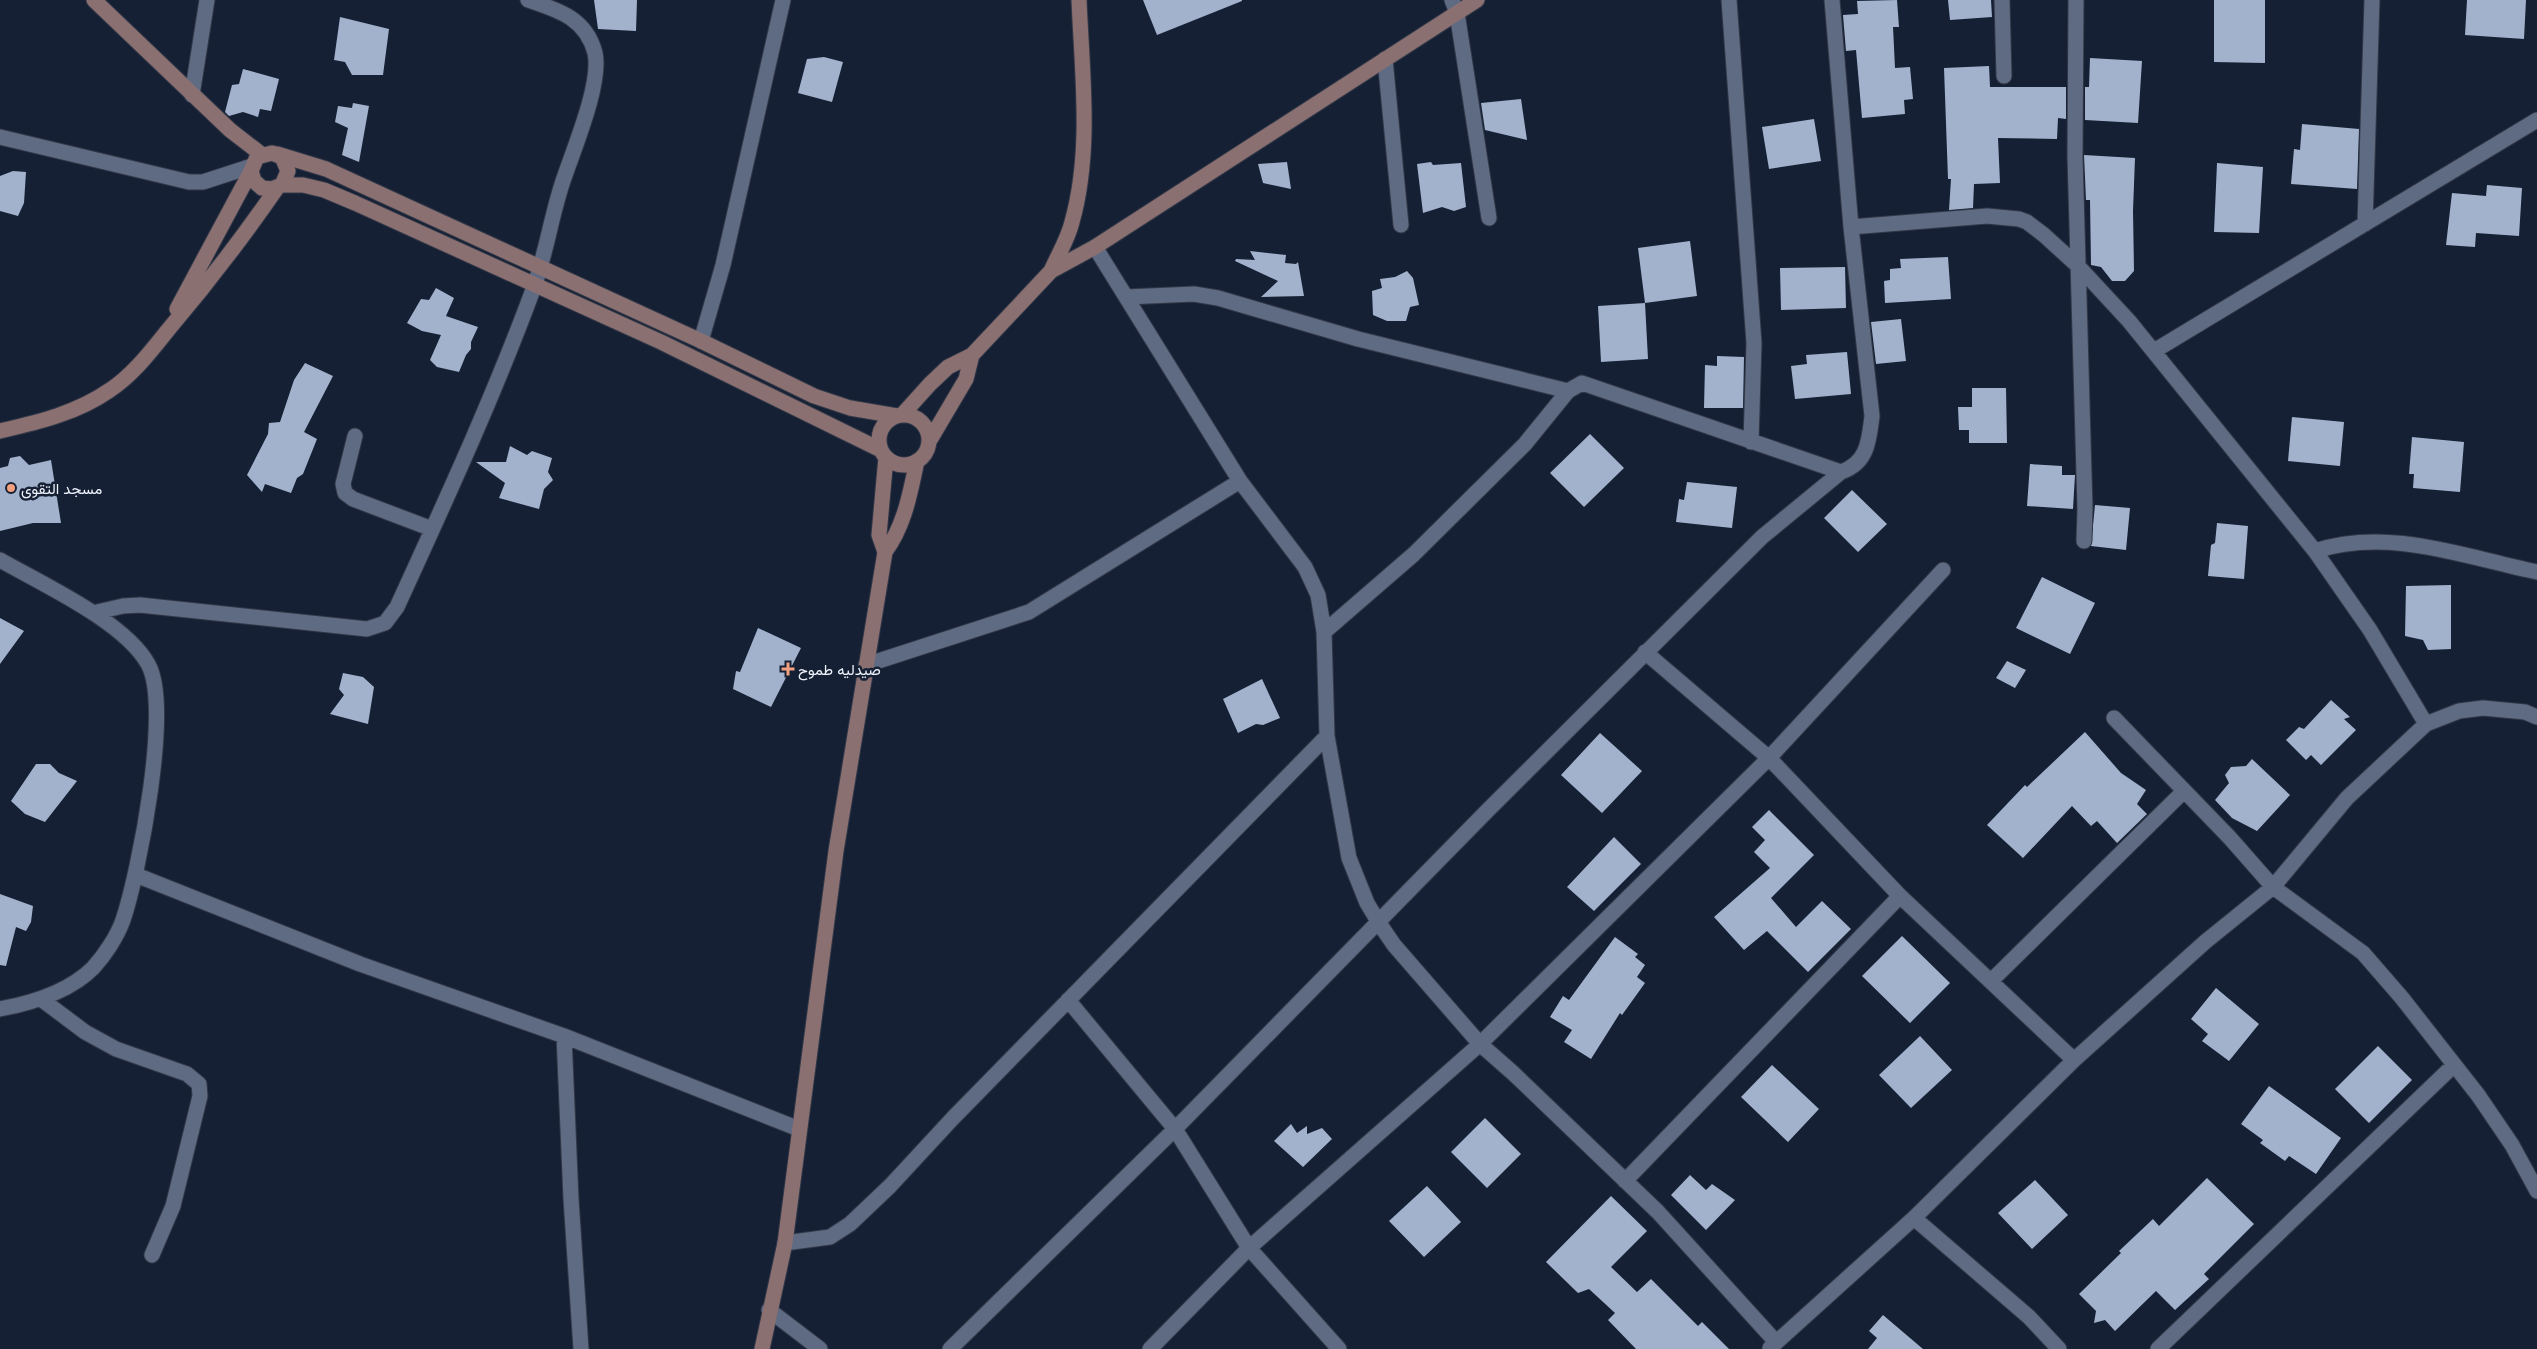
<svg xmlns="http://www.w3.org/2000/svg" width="2537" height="1349" viewBox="0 0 2537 1349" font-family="Quicksand,Vazirmatn,sans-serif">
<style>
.building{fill:#a3b2cc}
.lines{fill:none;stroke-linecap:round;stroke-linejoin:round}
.street-casing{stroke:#323848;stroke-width:17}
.secondary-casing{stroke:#323848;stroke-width:17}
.street{stroke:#5e6b83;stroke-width:15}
.secondary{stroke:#8b7071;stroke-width:15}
.poi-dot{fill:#f2a07f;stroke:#152034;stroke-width:2}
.labels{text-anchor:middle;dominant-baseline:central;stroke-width:5;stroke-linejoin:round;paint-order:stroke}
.poi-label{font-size:15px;fill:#eff4fc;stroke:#152034;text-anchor:start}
</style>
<rect width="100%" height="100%" fill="#152034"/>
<path class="building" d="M 594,0 L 637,0 L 636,31 L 598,29 Z
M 1143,0 L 1242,0 L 1242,1 L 1157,35 Z
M 1897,0 L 1899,27 L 1893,27 L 1895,68 L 1910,67 L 1913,99 L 1904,100 L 1905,114 L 1862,118 L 1856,50 L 1846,51 L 1843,15 L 1858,14 L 1857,1 Z
M 1948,0 L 1991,0 L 1992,17 L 1950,20 Z
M 2214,0 L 2265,0 L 2265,63 L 2214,62 Z
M 2467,0 L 2526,0 L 2524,39 L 2465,35 Z
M 340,17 L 389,29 L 383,75 L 352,75 L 345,62 L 334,60 Z
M 824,57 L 843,62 L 832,102 L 798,93 L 807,59 Z
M 2090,58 L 2142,61 L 2138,123 L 2085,120 L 2085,87 L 2089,87 Z
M 1989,66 L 1990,87 L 2066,87 L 2066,119 L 2058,118 L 2057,139 L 1998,138 L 2000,183 L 1974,184 L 1973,208 L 1949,210 L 1951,179 L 1948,179 L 1944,68 Z
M 243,69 L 279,79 L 271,111 L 260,109 L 258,117 L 243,112 L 229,116 L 225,112 L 232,85 L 239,84 Z
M 1521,99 L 1527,140 L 1485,130 L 1481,103 Z
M 353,103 L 369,106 L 359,162 L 342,155 L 348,128 L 335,122 L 338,106 L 352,108 Z
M 1814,119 L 1821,161 L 1769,169 L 1762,127 Z
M 2302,124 L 2359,129 L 2357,189 L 2291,184 L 2294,149 L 2300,150 Z
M 2084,155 L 2135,158 L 2133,211 L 2134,271 L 2125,281 L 2112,281 L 2101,267 L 2091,265 L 2090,200 L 2086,200 Z
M 1287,162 L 1291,189 L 1263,183 L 1258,164 Z
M 1431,162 L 1433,165 L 1461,163 L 1466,207 L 1454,211 L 1442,207 L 1423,213 L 1417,164 Z
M 2217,163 L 2263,167 L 2259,233 L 2214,232 Z
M 13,171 L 26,172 L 24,203 L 18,216 L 0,211 L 0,176 Z
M 2487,185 L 2522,188 L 2519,236 L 2476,233 L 2475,247 L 2446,245 L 2452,193 L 2486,196 Z
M 1690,241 L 1697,296 L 1645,303 L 1638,248 Z
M 1250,251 L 1286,255 L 1285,263 L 1296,264 L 1298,262 L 1304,296 L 1261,297 L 1278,281 L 1235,261 L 1236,259 L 1255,260 Z
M 1948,257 L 1951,299 L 1885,303 L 1884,281 L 1890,280 L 1890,269 L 1901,268 L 1900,259 Z
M 1845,267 L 1846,308 L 1781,310 L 1780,268 Z
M 1407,271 L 1413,278 L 1419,305 L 1410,307 L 1406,321 L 1387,321 L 1373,315 L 1372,291 L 1382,288 L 1380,279 L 1395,277 Z
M 436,288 L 454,298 L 446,316 L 478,327 L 471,342 L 471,349 L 466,355 L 459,372 L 437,367 L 430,360 L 441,335 L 422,331 L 407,323 L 421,299 L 429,300 Z
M 1645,303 L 1648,359 L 1601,362 L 1598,306 Z
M 1901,319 L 1906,361 L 1876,364 L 1871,322 Z
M 1847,352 L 1851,394 L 1795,399 L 1791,366 L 1807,364 L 1806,355 Z
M 1717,356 L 1744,357 L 1743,408 L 1704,408 L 1705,365 L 1717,366 Z
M 305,363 L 333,376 L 304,432 L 317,439 L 303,474 L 297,478 L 291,493 L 265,484 L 262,492 L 247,475 L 268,434 L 269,423 L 280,422 L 294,380 Z
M 1972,388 L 2006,388 L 2007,443 L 1969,443 L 1969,430 L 1959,430 L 1958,407 L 1972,407 Z
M 2292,417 L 2344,422 L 2340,466 L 2288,461 Z
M 1590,434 L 1624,468 L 1584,507 L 1550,473 Z
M 2412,437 L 2464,442 L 2460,492 L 2413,488 L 2414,474 L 2409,474 Z
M 510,446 L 527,455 L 532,451 L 552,458 L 548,472 L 553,480 L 544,489 L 539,509 L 499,498 L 505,483 L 476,462 L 506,462 Z
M 20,456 L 29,465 L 51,460 L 61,523 L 33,523 L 0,531 L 0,468 L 8,466 L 10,458 Z
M 2030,464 L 2062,466 L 2062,475 L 2075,475 L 2073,509 L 2027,506 Z
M 1687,482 L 1737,487 L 1732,528 L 1676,522 L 1679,499 L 1684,500 Z
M 1852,490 L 1887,524 L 1858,552 L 1824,518 Z
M 2095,505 L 2130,508 L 2126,550 L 2091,546 Z
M 2217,523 L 2248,526 L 2244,579 L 2208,576 L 2211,545 L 2215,543 Z
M 2042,577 L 2095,603 L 2070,654 L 2016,628 Z
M 2451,585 L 2451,649 L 2428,650 L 2423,640 L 2405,636 L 2406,586 Z
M 0,618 L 24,631 L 0,664 Z
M 758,628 L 801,648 L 771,707 L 733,689 L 736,671 L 740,672 Z
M 2007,661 L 2026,670 L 2015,688 L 1996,678 Z
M 343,673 L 363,677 L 374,687 L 368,724 L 330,714 L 344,695 L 339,689 Z
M 1262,679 L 1280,718 L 1263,725 L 1256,724 L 1238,733 L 1223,699 Z
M 2331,700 L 2350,717 L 2344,719 L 2356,730 L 2321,765 L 2311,755 L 2306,760 L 2286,740 L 2299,727 L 2304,729 Z
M 2085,732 L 2121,773 L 2146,790 L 2137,804 L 2147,814 L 2117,843 L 2097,821 L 2091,826 L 2072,806 L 2023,858 L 1987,825 L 2025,785 L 2027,787 Z
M 1600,733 L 1642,771 L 1602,813 L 1561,775 Z
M 2252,759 L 2290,795 L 2257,831 L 2232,818 L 2215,800 L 2229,783 L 2225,775 L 2231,767 L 2246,766 Z
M 36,764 L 50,764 L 59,773 L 77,781 L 45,822 L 25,814 L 11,801 Z
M 1769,810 L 1814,855 L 1771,898 L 1796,927 L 1822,901 L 1851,929 L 1808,972 L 1767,931 L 1744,950 L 1714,917 L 1770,868 L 1754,852 L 1765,840 L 1752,827 Z
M 1614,837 L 1641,864 L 1594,911 L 1567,887 Z
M 0,894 L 33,906 L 31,922 L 26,931 L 16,927 L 6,966 L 0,965 Z
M 1902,936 L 1950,983 L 1910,1023 L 1862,976 Z
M 1615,937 L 1638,954 L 1635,957 L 1645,965 L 1637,977 L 1645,983 L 1622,1015 L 1620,1013 L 1591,1059 L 1564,1042 L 1572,1030 L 1550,1017 L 1563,996 L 1569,1000 Z
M 2216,988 L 2259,1024 L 2229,1061 L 2202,1041 L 2208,1034 L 2191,1019 Z
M 1920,1036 L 1952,1070 L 1911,1108 L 1879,1075 Z
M 2378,1046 L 2412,1080 L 2369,1123 L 2335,1089 Z
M 1772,1065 L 1819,1109 L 1788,1142 L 1741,1097 Z
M 2269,1086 L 2341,1138 L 2316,1174 L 2289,1156 L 2285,1161 L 2260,1143 L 2263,1140 L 2241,1124 Z
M 1485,1118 L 1521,1154 L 1487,1188 L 1451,1152 Z
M 1291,1124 L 1297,1133 L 1307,1126 L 1307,1134 L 1322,1128 L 1332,1139 L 1303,1167 L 1274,1141 Z
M 1690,1175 L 1706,1190 L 1712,1184 L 1735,1200 L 1706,1230 L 1671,1195 Z
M 2207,1178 L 2254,1224 L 2204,1274 L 2209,1279 L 2175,1310 L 2156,1291 L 2115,1331 L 2105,1320 L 2094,1323 L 2096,1311 L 2079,1294 L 2121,1253 L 2119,1251 L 2153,1219 L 2159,1226 Z
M 2035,1180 L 2068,1215 L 2032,1249 L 1998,1213 Z
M 1427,1186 L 1461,1222 L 1424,1257 L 1389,1221 Z
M 1611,1196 L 1647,1231 L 1611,1267 L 1637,1292 L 1651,1279 L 1698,1326 L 1702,1322 L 1729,1349 L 1636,1349 L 1608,1320 L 1615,1313 L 1589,1289 L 1578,1293 L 1546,1262 Z
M 1883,1315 L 1923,1349 L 1868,1349 L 1877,1338 L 1869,1331 Z"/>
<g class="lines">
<g class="street-casing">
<path id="street" d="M 1452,0 L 1457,13 L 1489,218
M 1729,0 L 1754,343 L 1751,442
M 2002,0 L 2004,76
M 2076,0 L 2075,156 L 2085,509 L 2084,541
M 1385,59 L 1401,225
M 192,95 L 207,0
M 0,137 L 189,182 L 203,182 L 252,166
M 2365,224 L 2372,0
M 1851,227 L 1987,216 L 2019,219 L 2027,222 L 2044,235 L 2078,266 L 2129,321 L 2315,551 L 2370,630 L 2426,724
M 1095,247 L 1240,481 L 1305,567 L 1318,595 L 1324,632 L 1327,736 L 1349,858 L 1367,903 L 1379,923 L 1394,945 L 1480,1044 L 1513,1073 L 1658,1212 L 1776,1342
M 1126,297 L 1194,294 L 1218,298 L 1358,339 L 1568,391
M 701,341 L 723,265 L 783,0
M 2154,351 L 2537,120
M 355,436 L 343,484 L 345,493 L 353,499 L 432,529
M 2315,551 C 2389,527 2464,557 2537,572
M 0,560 C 42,584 125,622 148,664 C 172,706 139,872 123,920 C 117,937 104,956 93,968 C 69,992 32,1003 0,1009
M 93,613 L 123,606 L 140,605 L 367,629 L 385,623 L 397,607 C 445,502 494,396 534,287 C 546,253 551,218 562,184 C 572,153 602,84 595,53 C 586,18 558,10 528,0
M 1324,632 L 1414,554 L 1525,444 L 1568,391 L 1582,383 L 1841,472
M 1645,652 L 1769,758 L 1900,896 L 2074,1060
M 866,665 L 1029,612 L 1240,481
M 2114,718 L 2230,838 L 2273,887 L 2363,953 L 2402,998 L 2478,1095 L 2512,1145 L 2537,1191
M 136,875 L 360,964 L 564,1036 L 799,1129
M 1991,981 L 2184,791
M 41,999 L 85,1032 L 116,1049 L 187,1074 L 199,1084 L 200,1096 L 173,1206 L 152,1255
M 1068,1000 L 1175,1129 L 1249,1248 L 1339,1349
M 564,1036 L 571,1199 L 581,1349
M 1625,1181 L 1900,896
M 1914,1218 L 2029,1317 L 2059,1349
M 785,1243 L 830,1237 L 850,1224 L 890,1186 L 953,1118 L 1327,736
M 769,1310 L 820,1349
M 1770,1348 L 1914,1218 L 2074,1060 L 2205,942 L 2273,887 L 2347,798 L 2426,724 L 2459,711 L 2483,708 L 2525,712 L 2537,717
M 950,1349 L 1175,1129 L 1487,811 L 1762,537 L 1841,472 C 1868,463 1869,440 1872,416 L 1851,227 L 1832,0
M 1150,1349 L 1249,1248 L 1480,1044 L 1769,758 L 1943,570
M 2158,1349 L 2453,1066"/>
</g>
<g class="secondary-casing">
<path id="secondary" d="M 94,0 L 230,130 L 261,154
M 277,154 L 326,169 L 701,341 L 814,396 L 850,408 L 897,416
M 282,185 L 288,171 L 282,157 L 272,153 L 257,157 L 251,171 L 254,181 L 262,188 L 272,189 L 282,185 L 303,185 L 324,190 L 355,203 L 661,342 L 881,450
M 1051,271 C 1058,255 1068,239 1072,222 C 1092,151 1082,73 1079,0
M 177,309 L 251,171
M879 440a25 25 0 1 1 50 0a25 25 0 1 1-50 0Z
M 902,415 L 930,384 L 948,367 L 972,355 L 1051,271 L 1095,247 L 1477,0
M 0,431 C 39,422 77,413 110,390 C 133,375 151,351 168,330 C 207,284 243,237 277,188
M 930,440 L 966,379 L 972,355
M 885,552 L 879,535 L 886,457
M 762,1349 L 785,1243 L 836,851 L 885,552 C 905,525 910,493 917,461"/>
</g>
<use href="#street" class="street"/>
<use href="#secondary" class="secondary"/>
</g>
<g class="poi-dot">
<circle cx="11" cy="488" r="5"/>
<path d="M785.5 661.5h5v5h5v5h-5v5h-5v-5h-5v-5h5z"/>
</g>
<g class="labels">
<g class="poi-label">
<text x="21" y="488">مسجد التقوى</text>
<text x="798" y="669">صيدليه طموح</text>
</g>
</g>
</svg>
